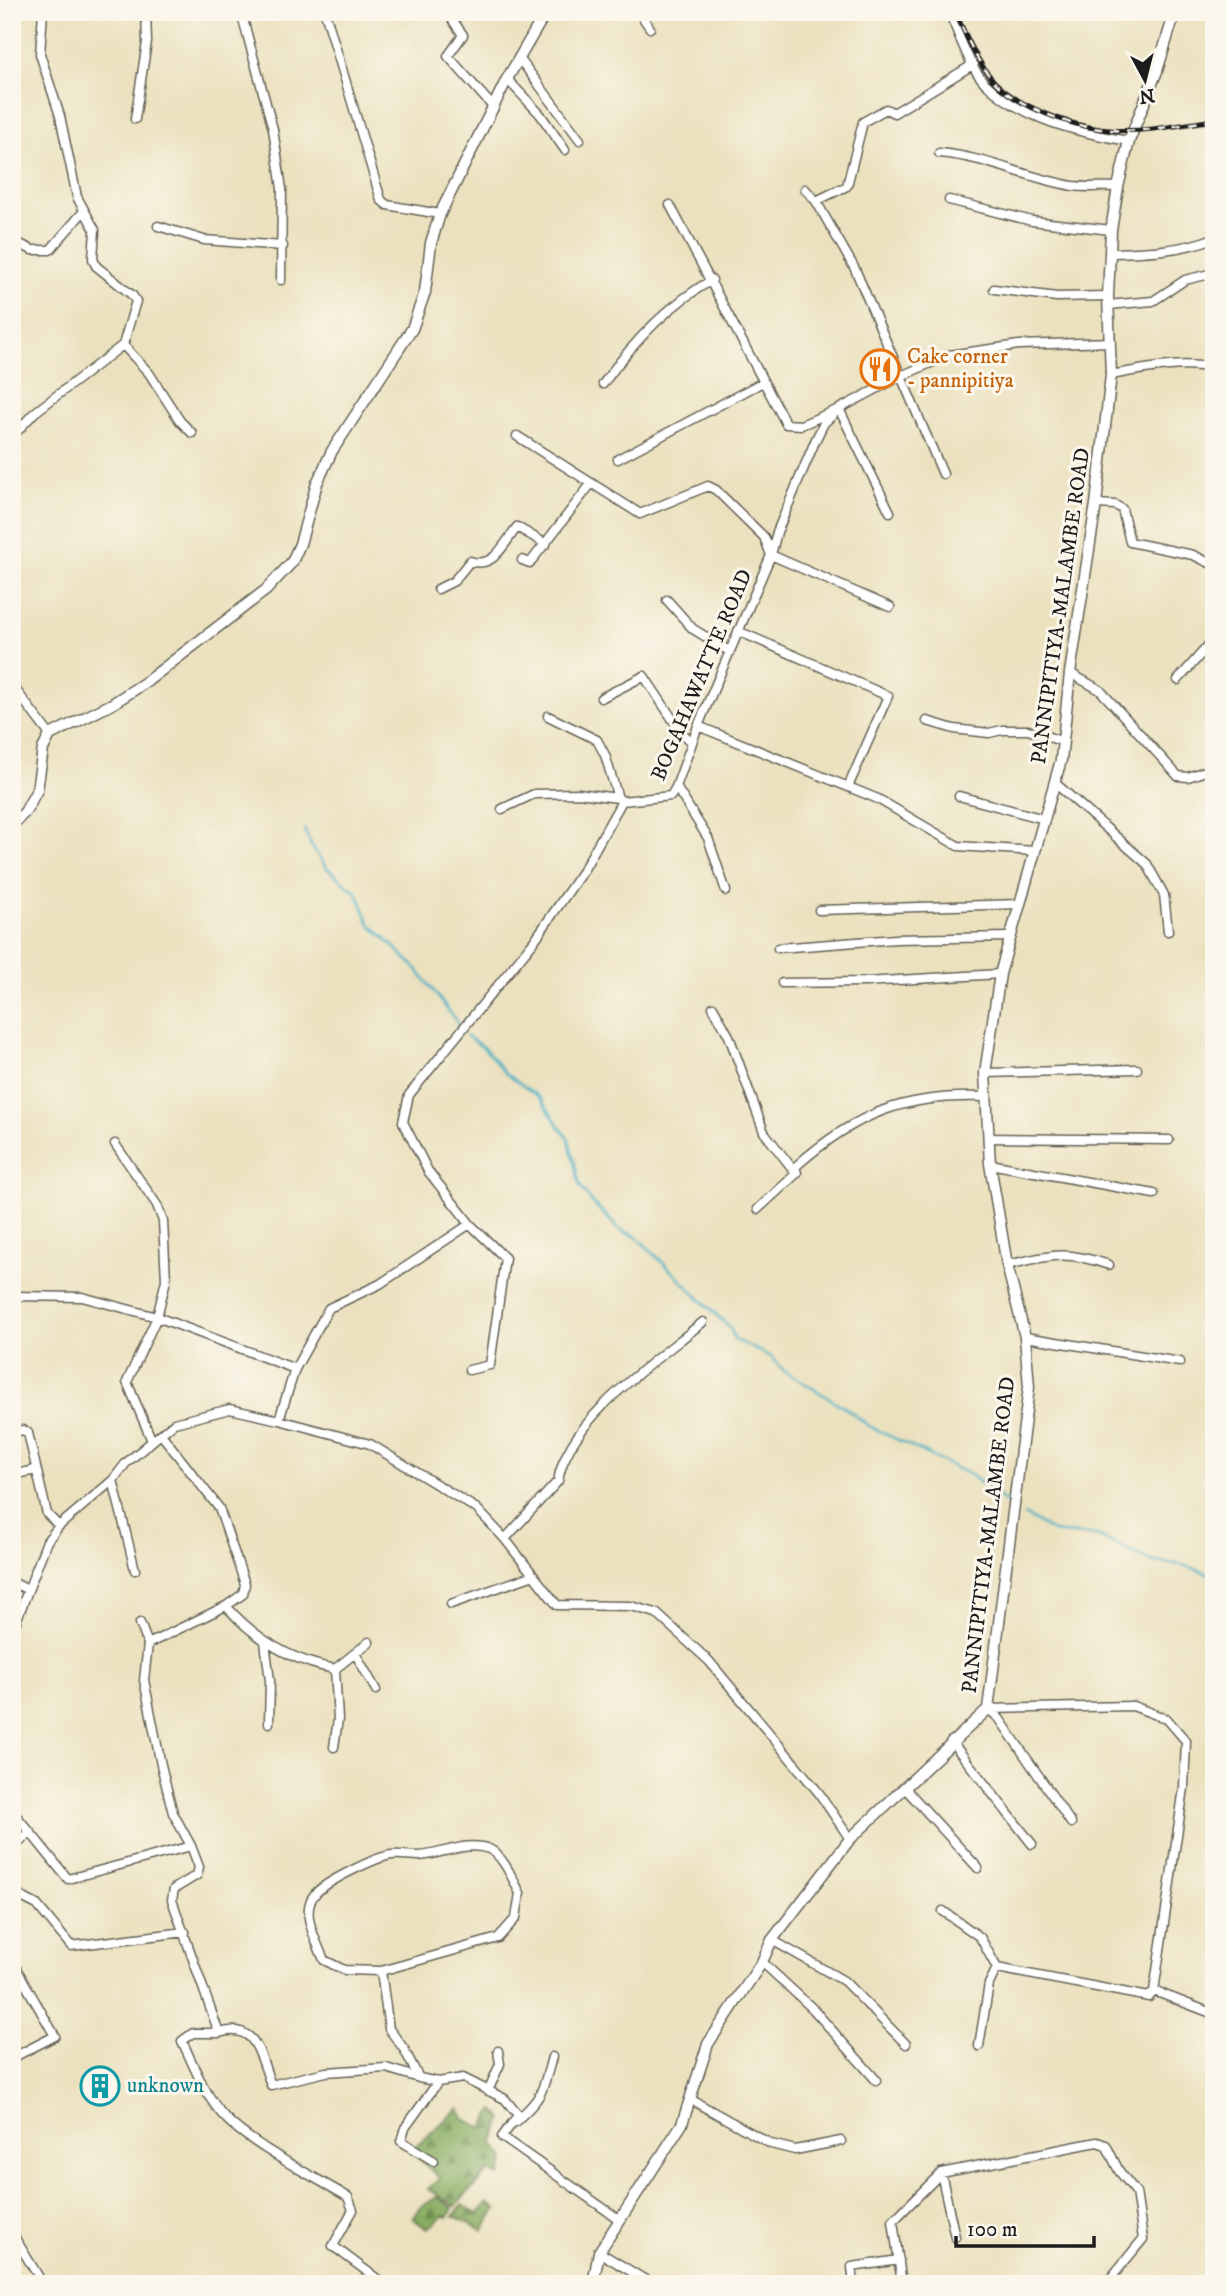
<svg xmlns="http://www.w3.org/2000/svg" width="1226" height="2296" viewBox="0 0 1226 2296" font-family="'IM FELL DW Pica',serif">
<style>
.forest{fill:url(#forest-firs);stroke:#52643f;stroke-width:2}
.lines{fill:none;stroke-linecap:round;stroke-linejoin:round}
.stream{stroke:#45aec4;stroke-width:2.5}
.minor-casing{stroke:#646155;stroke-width:11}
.tertiary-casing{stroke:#646155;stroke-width:13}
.minor{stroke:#fff;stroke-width:8}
.tertiary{stroke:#fff;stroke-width:10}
.rail-casing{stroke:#1c1c1c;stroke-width:5}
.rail{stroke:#fbf7ec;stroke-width:2.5;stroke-dasharray:8;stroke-linecap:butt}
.labels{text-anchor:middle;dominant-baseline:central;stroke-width:6;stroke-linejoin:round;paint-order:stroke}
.food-label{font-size:21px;fill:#c56008;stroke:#fbf7ec;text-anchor:start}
.street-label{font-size:21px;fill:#1c1c1c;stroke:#fbf7ec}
.culture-label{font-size:21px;fill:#0d838f;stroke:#fbf7ec;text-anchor:start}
</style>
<defs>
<pattern id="forest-firs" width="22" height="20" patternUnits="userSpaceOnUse" patternTransform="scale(1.75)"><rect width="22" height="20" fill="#88ad62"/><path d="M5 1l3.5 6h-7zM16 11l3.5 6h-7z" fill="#6e8c50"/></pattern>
</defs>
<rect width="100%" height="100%" fill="#fbf7ec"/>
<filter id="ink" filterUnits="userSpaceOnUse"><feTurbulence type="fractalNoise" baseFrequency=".0143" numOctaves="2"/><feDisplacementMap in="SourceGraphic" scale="14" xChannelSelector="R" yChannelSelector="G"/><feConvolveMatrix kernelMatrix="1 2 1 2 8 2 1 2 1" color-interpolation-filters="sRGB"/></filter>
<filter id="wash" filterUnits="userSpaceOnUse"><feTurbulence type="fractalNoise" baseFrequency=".00686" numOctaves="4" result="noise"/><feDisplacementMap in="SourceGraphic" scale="28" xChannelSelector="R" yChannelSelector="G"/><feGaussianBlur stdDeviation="1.57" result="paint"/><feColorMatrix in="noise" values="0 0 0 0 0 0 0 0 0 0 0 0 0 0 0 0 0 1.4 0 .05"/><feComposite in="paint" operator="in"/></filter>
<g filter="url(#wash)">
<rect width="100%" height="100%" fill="#ebe1be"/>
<path class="forest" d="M 459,2108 L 464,2119 L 482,2128 L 494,2110 L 503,2119 L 493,2143 L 505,2158 L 500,2176 L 489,2171 L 455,2206 L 428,2189 L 440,2178 L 411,2151 Z
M 437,2197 L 453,2208 L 448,2217 L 443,2216 L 427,2229 L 413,2218 L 422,2206 Z
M 487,2203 L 496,2209 L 483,2230 L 454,2216 L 463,2204 L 478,2215 Z"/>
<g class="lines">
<path class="stream" d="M 304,829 L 312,847 L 326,867 L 357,893 L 370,924 L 416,968 L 460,1026
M 467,1036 L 485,1049 L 505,1073 L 540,1098 L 569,1140 L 580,1186 L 591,1201 L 621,1231 L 634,1235 L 646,1246 L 731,1329 L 734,1339 L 771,1357 L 784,1371 L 844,1407 L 869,1426 L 972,1476 L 1007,1503
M 1025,1515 L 1053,1532 L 1097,1536 L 1150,1561 L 1183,1565 L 1214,1575"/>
</g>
</g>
<g filter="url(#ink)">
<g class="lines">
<g class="minor-casing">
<path id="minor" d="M 43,12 L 40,54 L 60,116 L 77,197 L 95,230 L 93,259 L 96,266 L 132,295 L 136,301 L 123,345 L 149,373 L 180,421 L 192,433
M 241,12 L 273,129 L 282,189 L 281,280
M 325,12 L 381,200 L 387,205 L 440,214
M 447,12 L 463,35 L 448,56 L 494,108
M 639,12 L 650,28
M 949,12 C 959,34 969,67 986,84 C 1024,120 1080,133 1129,141
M 519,58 L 580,140
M 507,79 L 540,114 L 565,150
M 135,119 L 147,42 L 146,12
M 939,153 C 987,157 1026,178 1073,186 C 1087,188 1103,186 1118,187
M 805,189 L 816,201 L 855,269 L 943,474
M 949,200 L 1032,221 L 1111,230
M 816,201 L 847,186 L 863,122 L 886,109 L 894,113 L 974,64
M 670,205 L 786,424 L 801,425 L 839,409 L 890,512
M 158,226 L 204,240 L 283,246
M 12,240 L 32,250 L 50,250 L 83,212
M 1112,253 C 1146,252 1181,251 1214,238
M 994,289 L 1057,297 L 1108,296
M 1108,305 L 1153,301 L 1185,280 L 1214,273
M 1111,375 C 1144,369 1181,361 1214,368
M 603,384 C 631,345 669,304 712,280
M 517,436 L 640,514 L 708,486 L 716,490 L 764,537 L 771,555 L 890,607
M 12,437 L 34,413 L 123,345
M 618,459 L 763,382
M 1096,504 L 1115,505 L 1122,509 L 1130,542 L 1193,555 L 1214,565
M 522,560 L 530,563 L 591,484
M 438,589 L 454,581 L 470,561 C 494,569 503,545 517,527 L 546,544
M 667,600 L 693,629 L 729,651
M 738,631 L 888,696 L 848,787
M 1070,673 L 1100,690 L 1178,776 L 1188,777 L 1214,768
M 1178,680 L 1214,639
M 12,685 L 50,735
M 601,698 L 644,676 L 681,732 L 692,742
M 548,716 L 597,740 L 605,755 L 618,798
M 927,721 L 954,729 L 989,733 L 1002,730 L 1028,730 L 1061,741
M 698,726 L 878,799 L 958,846 L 1035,851
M 1055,783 L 1147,864 L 1164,895 L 1168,931
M 676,787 L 708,838 L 726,891
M 959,796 L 1044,819
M 502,809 L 534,794 L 578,793 L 618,798 L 622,801
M 819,910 L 1020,904
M 778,948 L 896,939 L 1011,937
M 782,983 L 865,982 L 1000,974
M 713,1007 L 729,1036 L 764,1132 L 795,1172
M 985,1073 L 1137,1069
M 988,1138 L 1169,1140
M 115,1144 L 157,1205 L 163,1221 L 166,1280 L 157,1317 L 127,1382 L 152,1441
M 990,1164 L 1154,1194
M 758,1209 L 797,1173 L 795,1167 C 857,1112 905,1094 987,1097
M 1007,1265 C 1051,1255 1065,1250 1109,1265
M 12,1296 L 82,1297 L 157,1317 L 295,1369
M 1025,1337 L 1180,1362
M 469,1370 L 490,1365 L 505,1258 L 470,1224
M 279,1420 L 370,1444 L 477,1509 L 505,1539 L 557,1605 L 631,1606 L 656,1613 L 709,1661 L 819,1793 L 850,1839
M 12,1432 L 23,1430 L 28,1433 L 47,1514 L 59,1526
M 12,1475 L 36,1470
M 113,1480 L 135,1570
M 505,1539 L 558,1481 C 568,1418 656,1361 703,1322
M 12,1582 L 28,1590
M 451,1604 L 534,1575
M 226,1606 C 256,1640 291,1661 335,1669 L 369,1642
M 12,1632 L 47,1541 L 59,1526 L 113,1480 L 126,1463 L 174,1423 L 230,1409 L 279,1420 L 295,1369 L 329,1308 L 380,1284 L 470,1224 L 428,1171 L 403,1122 L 409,1095 L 534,941 L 584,869 L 622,801 L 671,796 L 676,787 L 698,726 L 771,555 L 777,532 L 816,439 L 824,423 L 839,409 L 901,376 L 949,355 L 1019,345 L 1111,342
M 265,1642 L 270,1681 L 269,1723
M 148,1644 L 226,1606 L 243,1594 L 245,1584 L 219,1508 L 161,1434
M 355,1653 L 376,1690
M 988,1709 L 1133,1706 L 1167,1719 L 1186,1741 L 1184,1788 L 1154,1991 L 1214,2014
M 988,1709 L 999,1718 L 1071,1823
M 951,1741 L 1032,1844
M 334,1747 L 338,1719 L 335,1669
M 904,1787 L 978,1868
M 12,1811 L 30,1832 L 12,1849
M 30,1832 L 68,1879 L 191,1846 L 173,1813 L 161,1765 L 144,1680 L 148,1644 L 140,1623
M 191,1846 L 199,1867 L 197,1875 L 174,1889 L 172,1900 L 219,2033 L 193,2033 L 182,2041 C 194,2066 203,2091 221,2113 C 245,2142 313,2176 348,2197 L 353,2210 L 333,2246 L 384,2284
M 12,1892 L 37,1905 L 71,1946 L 185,1932
M 943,1911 L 980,1937 L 997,1968 L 1149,1997 L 1154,1991
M 772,1940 L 844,1981 L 906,2044
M 12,1961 L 55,2036 L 12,2058
M 762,1962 L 813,2009 L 876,2080
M 381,1971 L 344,1970 L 324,1960 C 317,1942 299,1912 315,1894 C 325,1882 376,1857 392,1855 C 401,1854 410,1856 419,1856 C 441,1855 467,1840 489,1849 C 503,1855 513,1880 520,1893 L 516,1918 L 498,1938 L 381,1971 L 389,2029 L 404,2049 L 419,2078 L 438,2082 L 463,2078 L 505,2099 L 518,2115 L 502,2137 L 620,2220
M 219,2033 C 257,2021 260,2057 271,2085 L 326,2072 L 386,2068 L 419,2078
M 979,2046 L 989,1984 L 997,1968
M 488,2091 L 500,2064 L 498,2051
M 690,2099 L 771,2144 L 795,2150 L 841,2141
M 12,2107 L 13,2106
M 515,2122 C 544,2096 542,2092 552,2057
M 434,2161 L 401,2141 L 405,2128 L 438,2082
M 941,2173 L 955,2237
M 12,2233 L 43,2284
M 599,2252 L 652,2284
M 854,2284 L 852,2267 L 899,2260
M 902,2284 L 893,2221 L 941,2173 L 1097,2142 L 1106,2145 L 1119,2171 L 1136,2192 L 1143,2239 L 1111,2278 L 1110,2284"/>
</g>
<g class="tertiary-casing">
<path id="tertiary" d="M 12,825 L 25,812 L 37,790 L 43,749 L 50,735 L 112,704 L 146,682 L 266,590 L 292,562 L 300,544 L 317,483 L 332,451 L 412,329 L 425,292 L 431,243 L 440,214 L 507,79 L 546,12
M 593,2284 L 599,2252 L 682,2124 L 708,2044 L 762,1962 L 772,1940 L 850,1839 L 988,1709 L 1029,1387 L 1025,1337 L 1007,1265 L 990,1164 L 985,1073 L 1000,974 L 1061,760 L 1070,673 L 1096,504 L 1111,375 L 1108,296 L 1111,230 L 1118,187 L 1129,141 L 1157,71 L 1175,12"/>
</g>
<use href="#minor" class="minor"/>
<use href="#tertiary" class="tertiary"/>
<g class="rail-casing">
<path id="rail" d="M 955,12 C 965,33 974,56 988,74 C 999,90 1018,101 1035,109 C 1105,141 1141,131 1214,120"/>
</g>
<use href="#rail" class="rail"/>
</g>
</g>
<defs>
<g id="restaurant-ring" transform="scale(2.0125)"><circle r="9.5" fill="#fbf7ec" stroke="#e8710a" stroke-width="1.5"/><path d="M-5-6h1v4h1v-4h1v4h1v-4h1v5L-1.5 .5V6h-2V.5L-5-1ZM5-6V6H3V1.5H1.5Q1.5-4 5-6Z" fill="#e8710a"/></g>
<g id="building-ring" transform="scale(2.0125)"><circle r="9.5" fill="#fbf7ec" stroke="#0f9aa8" stroke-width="1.5"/><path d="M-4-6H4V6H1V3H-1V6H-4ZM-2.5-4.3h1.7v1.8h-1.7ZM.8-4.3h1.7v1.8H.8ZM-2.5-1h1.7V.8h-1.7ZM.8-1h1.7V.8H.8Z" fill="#0f9aa8"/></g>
</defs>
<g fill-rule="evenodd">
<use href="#restaurant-ring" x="880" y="369"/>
<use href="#building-ring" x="100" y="2086"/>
</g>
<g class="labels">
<g class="food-label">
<text x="907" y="357">Cake corner<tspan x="907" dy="24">- pannipitiya</tspan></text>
</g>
<g class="street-label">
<text transform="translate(1061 606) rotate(-82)">PANNIPITIYA-MALAMBE ROAD</text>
<text transform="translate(702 675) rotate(-67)">BOGAHAWATTE ROAD</text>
<text transform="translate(989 1535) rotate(-83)">PANNIPITIYA-MALAMBE ROAD</text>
</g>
<g class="culture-label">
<text x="127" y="2086">unknown</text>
</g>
</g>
<rect width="1226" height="2296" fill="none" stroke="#fbf7ec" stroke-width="42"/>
<g transform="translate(1145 80) rotate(173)" stroke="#fbf7ec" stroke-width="5" paint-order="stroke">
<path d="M0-5L12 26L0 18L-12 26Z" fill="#1c1c1c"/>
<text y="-10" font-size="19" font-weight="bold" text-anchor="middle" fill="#1c1c1c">N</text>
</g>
<path d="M956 2236v10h138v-10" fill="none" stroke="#1c1c1c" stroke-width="3.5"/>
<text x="967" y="2236" font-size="21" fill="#1c1c1c" stroke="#fbf7ec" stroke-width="5" paint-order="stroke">100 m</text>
</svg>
